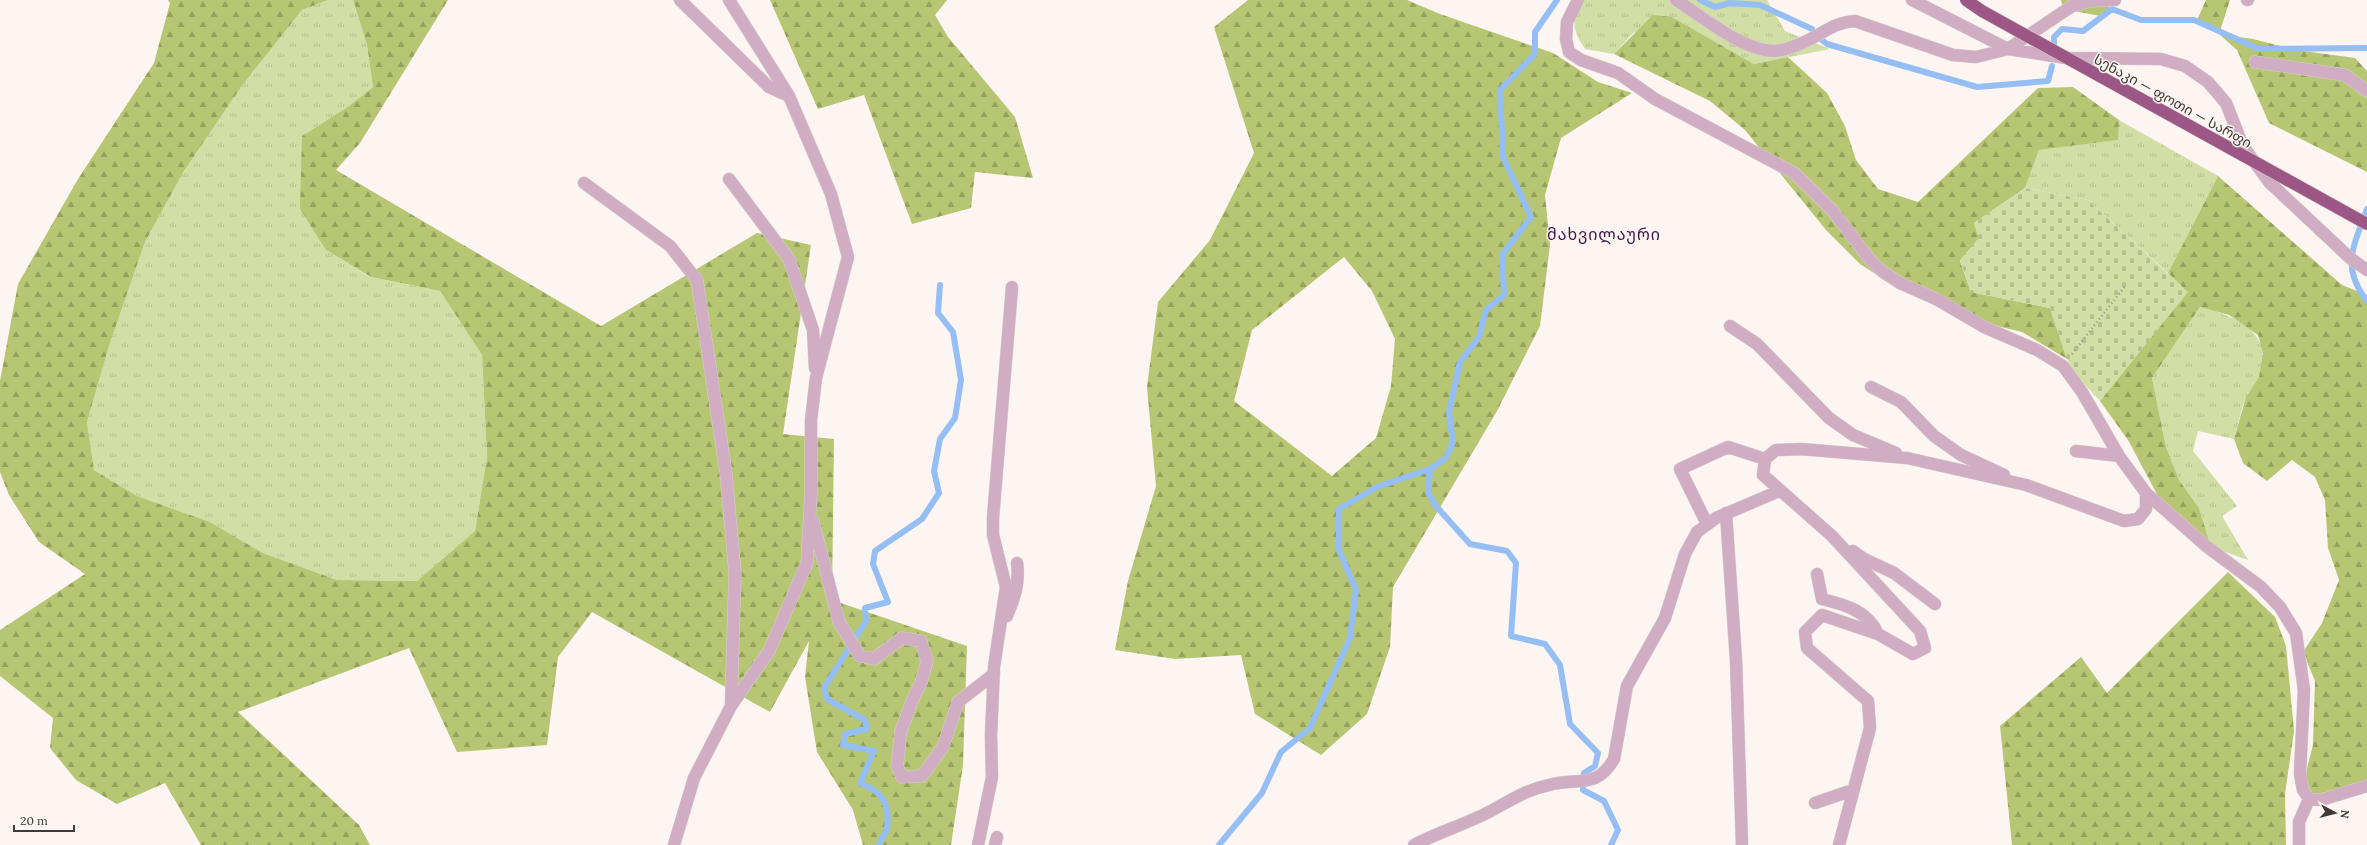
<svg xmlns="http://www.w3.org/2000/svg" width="2367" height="845" viewBox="0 0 2367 845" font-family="Lora,'Noto Sans Georgian',serif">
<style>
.grass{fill:url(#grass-tufts)}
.forest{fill:url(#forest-firs);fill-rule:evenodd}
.cemetery{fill:url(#cemetery-stones)}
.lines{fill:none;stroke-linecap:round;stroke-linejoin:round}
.stream{stroke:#95bef4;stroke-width:6}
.minor-casing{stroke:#d7d0cc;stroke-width:13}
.path{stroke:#99938f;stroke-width:2.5;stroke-dasharray:1 3;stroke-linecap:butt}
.minor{stroke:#d0adc3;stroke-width:12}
.highway-bridge-casing{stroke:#d7d0cc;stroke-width:13;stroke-linecap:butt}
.highway-bridge{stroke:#9d5786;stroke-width:12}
.labels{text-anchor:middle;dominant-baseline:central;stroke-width:3;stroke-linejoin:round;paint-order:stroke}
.street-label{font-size:14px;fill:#3f3a37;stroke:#fdf5f1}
.quarter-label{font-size:16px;letter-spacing:1px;fill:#3e1347;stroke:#fdf5f1}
</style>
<defs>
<pattern id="grass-tufts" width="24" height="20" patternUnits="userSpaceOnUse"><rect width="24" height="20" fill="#d1dea5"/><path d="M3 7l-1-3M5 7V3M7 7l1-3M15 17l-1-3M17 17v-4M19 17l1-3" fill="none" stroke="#b4bf8f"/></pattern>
<pattern id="forest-firs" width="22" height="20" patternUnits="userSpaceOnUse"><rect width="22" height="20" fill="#b6c672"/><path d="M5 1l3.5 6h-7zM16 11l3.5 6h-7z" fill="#95a25e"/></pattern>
<pattern id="cemetery-stones" width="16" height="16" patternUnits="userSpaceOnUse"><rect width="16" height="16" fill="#d1dea5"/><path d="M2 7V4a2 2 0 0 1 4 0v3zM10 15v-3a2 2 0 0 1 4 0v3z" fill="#b4bf8f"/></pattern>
</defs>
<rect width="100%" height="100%" fill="#fdf5f1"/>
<path class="grass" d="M 328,0 L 353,0 L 367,45 L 373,87 L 349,106 L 302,136 L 326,250 L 370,277 L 440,291 L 482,355 L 487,457 L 475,531 L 417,581 L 337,580 L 263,553 L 210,522 L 137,496 L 94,470 L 87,422 L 109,346 L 145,242 L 184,171 L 241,87 L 302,10 Z
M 1582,0 L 1767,0 L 1785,31 L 1830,49 L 1754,64 L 1672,17 L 1633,33 L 1614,54 L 1585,49 C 1572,29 1571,21 1582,0 Z
M 2119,120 L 2218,176 L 2168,273 L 2088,200 L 2025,188 L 2039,150 L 2117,140 Z
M 2200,307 C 2235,316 2276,332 2259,377 C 2256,384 2249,390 2246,398 C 2240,411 2238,426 2234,439 L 2198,431 L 2193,451 L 2237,506 L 2222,516 L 2248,560 L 2211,547 L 2199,508 L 2179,480 L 2166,447 L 2152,378 Z"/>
<path class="forest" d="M 168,0 L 328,0 L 302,10 L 241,87 L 184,171 L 145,242 L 109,346 L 87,422 L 94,470 L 137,496 L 210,522 L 263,553 L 337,580 L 417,581 L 475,531 L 487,457 L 482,355 L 440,291 L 371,277 L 326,250 L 300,209 L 302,136 L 349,106 L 373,87 L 367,45 L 353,0 L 448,0 L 360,143 L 336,170 L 601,326 L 757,233 L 811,245 L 783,434 L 834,439 L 832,600 L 967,646 L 963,765 L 951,845 L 863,845 L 853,810 L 817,752 L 805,677 L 809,641 L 770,712 L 592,612 L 558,657 L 547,745 L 457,752 L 409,648 L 238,712 L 359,825 L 370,845 L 201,845 L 165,783 L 117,804 L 76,780 L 50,748 L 53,718 L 0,676 L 0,630 L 85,574 L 39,542 L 9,495 L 0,472 L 0,381 L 18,284 L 78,179 L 154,63 L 170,3 Z
M 770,0 L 947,0 L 935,15 L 948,37 L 1015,117 L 1033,178 L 975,172 L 971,208 L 912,224 L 864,95 L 818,109 Z
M 1248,0 L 1407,0 L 1440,14 L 1553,53 L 1598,82 L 1632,93 L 1561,138 L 1545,195 L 1550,245 L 1540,326 L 1497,411 L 1393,587 L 1390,647 L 1367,714 L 1321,755 L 1255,714 L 1241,655 L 1175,659 L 1115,650 L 1128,581 L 1156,486 L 1147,387 L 1158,302 L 1210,240 L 1254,153 L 1214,27 ZM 1344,257 L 1372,291 L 1395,339 L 1391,386 L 1376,438 L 1332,476 L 1234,401 L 1252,330 Z
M 2061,0 L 2111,0 L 2106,17 L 2063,9 Z
M 2206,0 L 2230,0 L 2219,34 L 2253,39 L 2296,50 L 2355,58 L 2367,71 L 2367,172 L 2269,123 L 2237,50 L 2219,34 L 2197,20 Z
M 1653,15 L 1672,17 L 1754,64 L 1788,57 L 1827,93 L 1845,126 L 1856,160 L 1878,189 L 1918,202 L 2038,88 L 2073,87 L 2119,120 L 2118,140 L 2039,150 L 2025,188 L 1974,223 L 1979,238 L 1960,261 L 1971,292 L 2050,308 L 2067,359 L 2022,332 L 1980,322 L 1880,277 L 1860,264 L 1826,230 L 1745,130 L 1710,101 L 1614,54 Z
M 2218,176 L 2342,285 L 2367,295 L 2367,785 L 2309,799 L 2301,792 L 2313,745 L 2315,681 L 2303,652 L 2322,623 L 2339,580 L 2328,548 L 2325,500 L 2315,477 L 2292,460 L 2267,481 L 2243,463 L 2234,439 L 2246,397 L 2259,377 L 2263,354 L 2258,335 L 2229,315 L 2200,307 L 2152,378 L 2166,447 L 2179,480 L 2199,508 L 2211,547 L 2166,511 L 2128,440 L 2100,401 L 2187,292 L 2168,273 Z
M 2228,572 L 2275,617 L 2286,646 L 2294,731 L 2285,794 L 2286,845 L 2012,845 L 2000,726 L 2081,657 L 2107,693 Z"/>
<path class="cemetery" d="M 2025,188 L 2088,200 L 2188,292 L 2100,401 L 2076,375 L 2067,359 L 2050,308 L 1971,292 L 1960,260 L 1979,238 L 1974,223 Z"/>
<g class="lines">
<path class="stream" d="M 1700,0 L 1715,7 L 1730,3 L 1760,5 L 1812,29
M 1822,40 L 1827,44 L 1977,87 L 2048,81 L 2052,66
M 2054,44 L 2054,37 L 2062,29 L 2083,31 L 2112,9 L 2141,20 L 2194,20 L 2259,49 L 2367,48
M 2367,209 C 2354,246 2340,266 2367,301
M 1430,469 L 1428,492 L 1435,505 L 1470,544 L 1507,551 L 1516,563 L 1511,636 L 1545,644 L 1560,665 L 1570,724 L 1598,753 L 1595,766 L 1584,773 L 1583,790 L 1604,801 L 1618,830 L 1611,845
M 879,845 C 880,839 886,834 887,829 C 890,803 883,792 860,783 L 874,751 L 843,745 L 845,734 L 867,729 L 865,720 L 827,699 L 824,688 L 866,621 L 865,608 L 888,602 L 873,564 L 875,551 L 922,519 L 939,493 L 934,471 L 940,439 L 955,418 L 961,380 L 953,332 L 938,313 L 940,285
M 1219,845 L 1262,793 L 1281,752 L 1310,728 L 1350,638 L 1356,590 L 1339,550 L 1339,509 L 1377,487 L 1430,469 L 1446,458 L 1453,442 L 1449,412 L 1460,362 L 1479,337 L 1486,310 L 1504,295 L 1502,255 L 1531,217 L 1503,157 L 1500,90 L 1535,54 L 1535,32 L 1557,0"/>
<g class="minor-casing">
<path id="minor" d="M 680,0 L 769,87 L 789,96
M 1578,0 L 1567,22 L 1566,39 L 1569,52 L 1581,60 L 1618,73 L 1655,99 L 1794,173 L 1832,210 L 1871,261 L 1883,272 L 1900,283 L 1936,299 L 1984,327 L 2037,350 L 2063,366 L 2082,392 L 2119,456 L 2146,493 L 2206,546 L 2261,587 L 2280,607 L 2296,633 L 2304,690 L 2300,774 L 2303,790 L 2309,799 L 2321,800 L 2367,786
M 1676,0 C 1703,17 1742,50 1773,51 C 1783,51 1793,47 1802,43 C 1824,34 1831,23 1855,21 L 1953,55 L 1976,57 L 2008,49 L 2072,6 L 2089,1 L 2115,0
M 1912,0 L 2008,49 L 2066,58 L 2161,59 L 2185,66 L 2208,82 L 2226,103 L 2243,146 L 2269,182 L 2350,258 L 2367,270
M 2247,0 L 2248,0
M 2255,62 L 2345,75 L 2367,91
M 729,179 L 789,259 L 813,330 L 815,368
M 584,183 L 670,246 L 697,280 L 726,473 L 735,573 L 731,706
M 1730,326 L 1757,344 L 1829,418 L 1853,435 L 1896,453
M 1871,387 L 1901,402 L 1934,436 L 1961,455 L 2004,475
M 2076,451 L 2119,456
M 1726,513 L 1736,660 L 1742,845
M 813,521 L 839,622 L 860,656 L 874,659 L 902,638 L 921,641 L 927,661 L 921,683 L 912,701 L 901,731 L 897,766 L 902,777 L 922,776 L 943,747 L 958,702 L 994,674
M 1707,524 L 1680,469 L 1728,447 L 1765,459
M 1853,551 L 1864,559 L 1894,573 L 1935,604
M 1817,574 L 1822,599 C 1846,605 1868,611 1878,634
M 1007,616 C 1014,599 1020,583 1017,563
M 1815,803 L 1853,790
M 674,845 L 694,778 L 731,706 L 769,651 L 807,563 L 811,492 L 811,420 L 816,378 L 848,257 L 831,194 L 789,96 L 729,0
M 978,845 L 992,777 L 991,736 L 994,667 L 1006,587 L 993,535 L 993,518 L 1012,287
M 995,845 L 997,837
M 1414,845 C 1437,833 1463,825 1487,813 C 1512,800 1524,790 1553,784 C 1581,778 1597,788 1614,759 L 1627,686 L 1665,618 L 1685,554 L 1697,532 L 1716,518 L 1779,491
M 1839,845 L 1870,728 L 1868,701 L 1807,648 L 1805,632 L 1822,615 L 1878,634 L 1913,654 L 1925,648 L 1920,631 L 1832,536 L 1763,475 L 1765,459 L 1776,450 L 1801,449 L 1907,458 L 2026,485 L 2124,521 L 2138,519 L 2146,509 L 2146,493
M 2299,845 L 2299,822 L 2309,799"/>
</g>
<path class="path" d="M 2072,354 L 2126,285"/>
<use href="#minor" class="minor"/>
<g class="highway-bridge-casing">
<path id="highway-bridge" d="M 1966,0 L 1982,11 L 2367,224"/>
</g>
<use href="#highway-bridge" class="highway-bridge"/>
</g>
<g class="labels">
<g class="street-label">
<text transform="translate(2173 101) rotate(29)">სენაკი — ფოთი — სარფი</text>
</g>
<g class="quarter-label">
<text x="1604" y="234">მახვილაური</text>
</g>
</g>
<g transform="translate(2335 813) rotate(97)" stroke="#fdf5f1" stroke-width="3" paint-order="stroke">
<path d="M0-3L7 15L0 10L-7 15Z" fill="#3f3a37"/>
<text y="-6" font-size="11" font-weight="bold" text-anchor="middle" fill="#3f3a37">N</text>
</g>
<path d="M14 825v6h60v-6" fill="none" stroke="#3f3a37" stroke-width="2"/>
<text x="20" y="825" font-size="12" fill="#3f3a37" stroke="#fdf5f1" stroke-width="3" paint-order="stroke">20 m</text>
</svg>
